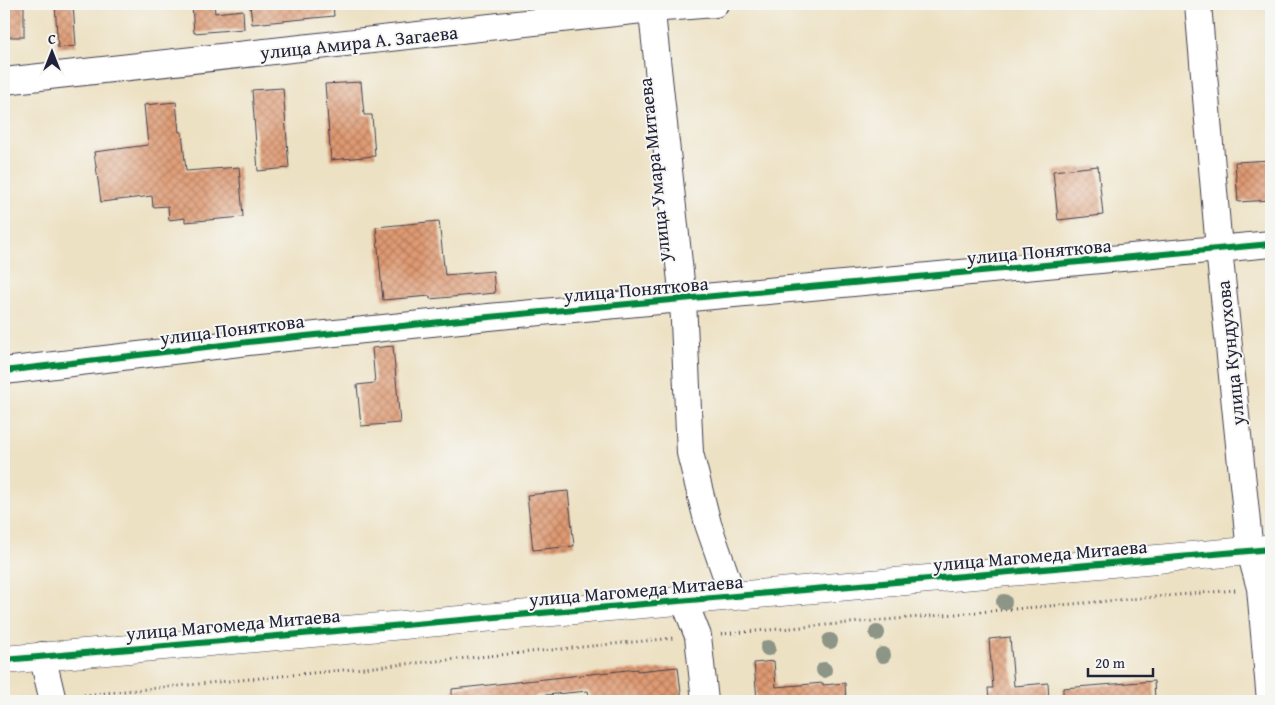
<svg xmlns="http://www.w3.org/2000/svg" width="1275" height="705" viewBox="0 0 1275 705" font-family="'Gentium Book Plus',serif">
<style>
.building{fill:url(#building-cross-hatch)}
.lines{fill:none;stroke-linecap:round;stroke-linejoin:round}
.minor-casing{stroke:#403f4f;stroke-width:28}
.tertiary-casing{stroke:#403f4f;stroke-width:29}
.path{stroke:#403f4f;stroke-width:3;stroke-dasharray:1 4;stroke-linecap:butt}
.minor{stroke:#fff;stroke-width:26}
.tertiary{stroke:#fff;stroke-width:28}
.cycleway-casing{stroke:#f6f6f2;stroke-width:9}
.cycleway{stroke:#00873e;stroke-width:6}
.tree{fill:#8c9586}
.labels{text-anchor:middle;dominant-baseline:central;stroke-width:4;stroke-linejoin:round;paint-order:stroke}
.street-label{font-size:19px;fill:#22223b;stroke:#f6f6f2}
</style>
<defs>
<pattern id="building-cross-hatch" width="8" height="8" patternUnits="userSpaceOnUse" patternTransform="scale(1.25)"><rect width="8" height="8" fill="#df9a72"/><path d="M0 0l8 8M0 8l8-8" fill="none" stroke="#b47d5f"/></pattern>
</defs>
<rect width="100%" height="100%" fill="#f6f6f2"/>
<filter id="ink" filterUnits="userSpaceOnUse"><feTurbulence type="fractalNoise" baseFrequency=".02" numOctaves="2"/><feDisplacementMap in="SourceGraphic" scale="10" xChannelSelector="R" yChannelSelector="G"/><feConvolveMatrix kernelMatrix="1 2 1 2 8 2 1 2 1" color-interpolation-filters="sRGB"/></filter>
<filter id="wash" filterUnits="userSpaceOnUse"><feTurbulence type="fractalNoise" baseFrequency=".0096" numOctaves="4" result="noise"/><feDisplacementMap in="SourceGraphic" scale="20" xChannelSelector="R" yChannelSelector="G"/><feGaussianBlur stdDeviation="1.12" result="paint"/><feColorMatrix in="noise" values="0 0 0 0 0 0 0 0 0 0 0 0 0 0 0 0 0 1.4 0 .05"/><feComposite in="paint" operator="in"/></filter>
<g filter="url(#wash)">
<rect width="100%" height="100%" fill="#ede1c3"/>
<g id="blocks">
<path class="building" d="M 4,4 L 24,4 L 24,37 L 4,37 Z
M 55,4 L 73,4 L 76,46 L 58,48 Z
M 192,4 L 214,4 L 215,13 L 243,10 L 244,29 L 194,33 Z
M 250,4 L 333,4 L 334,16 L 252,24 Z
M 361,82 L 364,115 L 372,115 L 375,156 L 331,160 L 325,84 Z
M 283,88 L 289,168 L 258,171 L 252,90 Z
M 176,102 L 179,132 L 182,132 L 186,171 L 239,167 L 243,217 L 185,222 L 185,218 L 169,220 L 168,206 L 153,207 L 152,196 L 101,202 L 94,152 L 148,145 L 144,105 Z
M 1271,160 L 1271,200 L 1238,202 L 1235,162 Z
M 1098,166 L 1103,215 L 1058,220 L 1053,171 Z
M 439,221 L 445,275 L 493,271 L 495,293 L 430,299 L 430,296 L 383,300 L 376,227 Z
M 393,346 L 400,423 L 361,426 L 357,385 L 375,383 L 372,348 Z
M 568,491 L 574,546 L 533,550 L 527,495 Z
M 1010,637 L 1014,686 L 1048,683 L 1049,701 L 989,701 L 988,688 L 993,688 L 989,639 Z
M 774,661 L 776,687 L 823,683 L 823,685 L 845,683 L 846,701 L 757,701 L 754,663 Z
M 678,667 L 682,701 L 590,701 L 588,691 L 535,696 L 535,701 L 452,701 L 452,689 L 637,669 L 637,671 Z
M 1154,681 L 1155,701 L 1063,701 L 1063,688 Z"/>
</g>
</g>
<g filter="url(#ink)">
<use href="#blocks" fill-opacity="0" stroke="#403f4f" stroke-width="1"/>
<g class="lines">
<g class="minor-casing">
<path id="minor" d="M 651,4 L 683,300 L 690,453 L 708,524 L 733,596
M 1198,4 L 1219,249 L 1250,552 L 1260,588 L 1270,701
M 4,81 L 651,9 L 715,4
M 4,371 L 248,342 L 489,317 L 1271,244
M 684,601 L 698,636 L 705,701
M 42,655 L 53,701"/>
</g>
<g class="tertiary-casing">
<path id="tertiary" d="M 4,660 L 1271,549"/>
</g>
<path class="path" d="M 721,634 L 1236,590
M 74,696 L 675,638
M 6,701 L 28,700"/>
<use href="#minor" class="minor"/>
<use href="#tertiary" class="tertiary"/>
<g class="cycleway-casing">
<path id="cycleway" d="M 4,371 L 248,342 L 489,317 L 1271,244
M 4,660 L 1271,549"/>
</g>
<use href="#cycleway" class="cycleway"/>
</g>
<g class="tree">
<circle cx="1004" cy="602" r="8"/>
<circle cx="877" cy="633" r="8"/>
<circle cx="830" cy="641" r="8"/>
<circle cx="768" cy="648" r="8"/>
<circle cx="883" cy="655" r="8"/>
<circle cx="824" cy="670" r="8"/>
</g>
</g>
<g class="labels">
<g class="street-label">
<text transform="translate(359 42) rotate(-6)">улица Амира А. Загаева</text>
<text transform="translate(654 170) rotate(-96)">улица Умара Митаева</text>
<text transform="translate(1039 251) rotate(-5)">улица Поняткова</text>
<text transform="translate(636 289) rotate(-5)">улица Поняткова</text>
<text transform="translate(232 329) rotate(-7)">улица Поняткова</text>
<text transform="translate(1230 353) rotate(-96)">улица Кундухова</text>
<text transform="translate(1040 555) rotate(-5)">улица Магомеда Митаева</text>
<text transform="translate(636 590) rotate(-5)">улица Магомеда Митаева</text>
<text transform="translate(233 624) rotate(-5)">улица Магомеда Митаева</text>
</g>
</g>
<rect width="1275" height="705" fill="none" stroke="#f6f6f2" stroke-width="20"/>
<g transform="translate(52 52)" stroke="#f6f6f2" stroke-width="4" paint-order="stroke">
<path d="M0-4L9 19L0 12L-9 19Z" fill="#22223b"/>
<text y="-8" font-size="14" font-weight="bold" text-anchor="middle" fill="#22223b">С</text>
</g>
<path d="M1088 668v8h65v-8" fill="none" stroke="#22223b" stroke-width="2.5"/>
<text x="1095" y="668" font-size="15" fill="#22223b" stroke="#f6f6f2" stroke-width="4" paint-order="stroke">20 m</text>
</svg>
